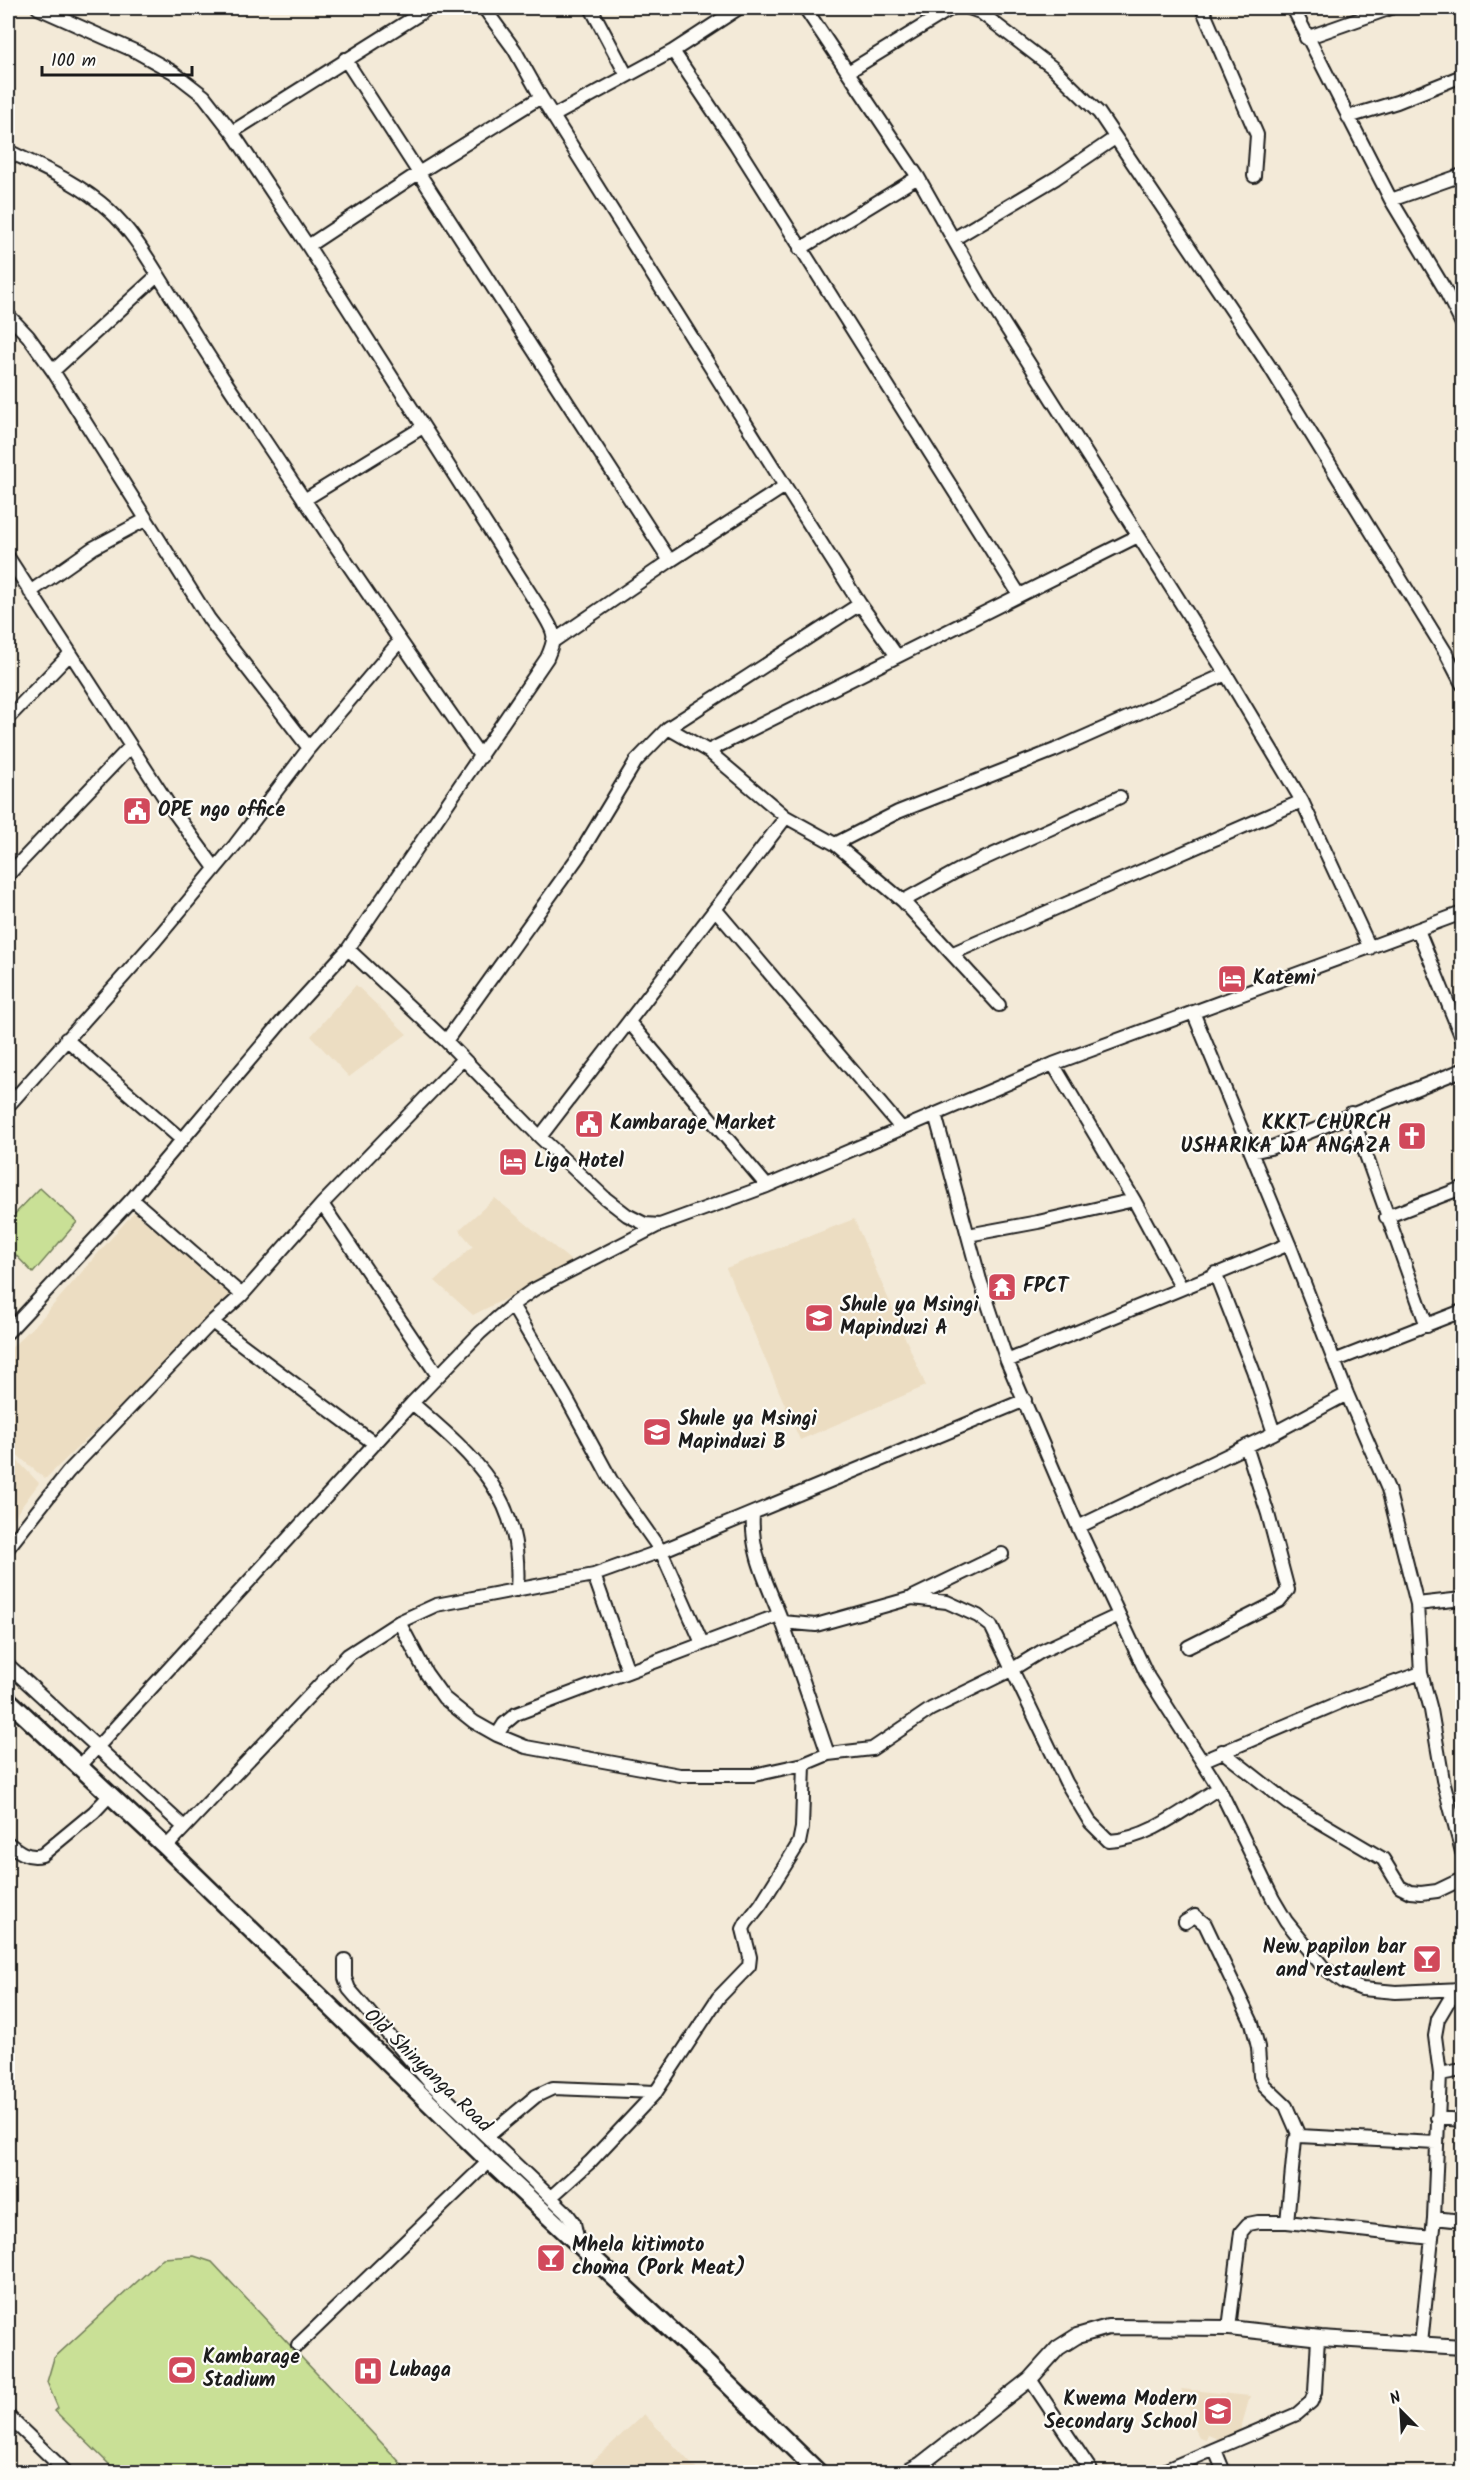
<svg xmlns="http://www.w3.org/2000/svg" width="1470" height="2480" viewBox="0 0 1470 2480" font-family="Kalam,sans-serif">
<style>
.built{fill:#ecddc2}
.green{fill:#c9e096;stroke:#727e59;stroke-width:1.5}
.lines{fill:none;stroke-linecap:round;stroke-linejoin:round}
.minor-casing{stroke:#1c1c1c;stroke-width:16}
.tertiary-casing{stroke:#1c1c1c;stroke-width:18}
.secondary-casing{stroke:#1c1c1c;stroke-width:21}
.minor{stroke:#fdfcf7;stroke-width:12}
.tertiary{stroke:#fdfcf7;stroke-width:14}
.secondary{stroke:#fdfcf7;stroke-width:16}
.labels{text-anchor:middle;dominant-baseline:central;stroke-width:4.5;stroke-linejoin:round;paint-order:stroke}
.poi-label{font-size:20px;font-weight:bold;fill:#1c1c1c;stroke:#fdfcf7;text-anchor:start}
.street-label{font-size:20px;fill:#1c1c1c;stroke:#fdfcf7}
</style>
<rect width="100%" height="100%" fill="#f3ead8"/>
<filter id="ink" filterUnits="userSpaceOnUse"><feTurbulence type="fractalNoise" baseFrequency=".0167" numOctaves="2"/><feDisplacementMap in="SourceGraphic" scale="12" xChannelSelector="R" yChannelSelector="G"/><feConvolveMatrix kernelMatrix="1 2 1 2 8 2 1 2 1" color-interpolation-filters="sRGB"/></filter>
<g filter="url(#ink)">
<path class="built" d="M 356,985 L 407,1034 L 349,1077 L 311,1036 Z
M 495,1198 L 575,1264 L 473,1315 L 435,1281 L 473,1246 L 459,1230 Z
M 134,1212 L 235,1296 L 45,1479 L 8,1447 L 8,1351 L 41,1319 Z
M 854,1219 L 926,1386 L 800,1440 L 726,1268 Z
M 8,1451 L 39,1483 L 14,1517 L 8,1510 Z
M 1181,2389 L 1250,2396 L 1240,2432 L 1223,2441 L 1208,2435 L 1206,2440 L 1199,2438 L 1194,2428 L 1197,2426 Z
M 644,2414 L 699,2472 L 581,2472 Z"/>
<path class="green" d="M 40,1188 L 77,1222 L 33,1273 L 8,1247 L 8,1221 Z
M 194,2256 L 212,2262 L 409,2472 L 117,2472 L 55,2411 L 58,2408 L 47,2382 L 54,2358 L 163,2258 Z"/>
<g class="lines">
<g class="minor-casing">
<path id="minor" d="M 484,8 L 514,49 L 541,97 L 785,486 L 860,604 L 897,656
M 591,8 L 626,74
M 805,8 L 918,177 L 978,283 L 1226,674 L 1302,801 L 1370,948
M 969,8 L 980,12 L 1053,68 L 1099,113 L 1270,367 L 1446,653 L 1462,684
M 1202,8 L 1257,135 L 1254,176
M 1293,8 L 1391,200 L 1444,288 L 1462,324
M 1306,38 L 1391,8
M 673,51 L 736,145 L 1019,594
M 345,59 L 670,561
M 848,72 L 952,8
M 553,116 L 673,51 L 739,8
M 1348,117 L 1397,102 L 1462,76
M 232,132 L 429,8
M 8,151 C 43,168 79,183 109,210 C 133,232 148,259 165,286 C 184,317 203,348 223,378 C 308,506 393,632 481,757
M 1391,200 L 1462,175
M 955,238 L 1056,178 L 1115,138
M 308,246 L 420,172 L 541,97
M 800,249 L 918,177
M 8,315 L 28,336 L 53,371 L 209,619 L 309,748
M 53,371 L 158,275
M 304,500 L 423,427
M 8,557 L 171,808 L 215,868
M 30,592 L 93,548 L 145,520
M 555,640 L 670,561 L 785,486
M 8,718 L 70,654
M 668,728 L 708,751 L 786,817 L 835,844 L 903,901 L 999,1005
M 708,751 L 1138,536
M 835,844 L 898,812 L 1055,750 L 1226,674
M 8,875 L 130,747
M 903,901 L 959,870 L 1120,797
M 715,909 L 902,1129
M 1418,930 L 1462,1038
M 348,949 L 446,1041 L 540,1137 L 605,1198 L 627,1215 L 645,1224 L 660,1225 L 767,1186 L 1053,1064 L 1462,913
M 953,953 L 1302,801
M 1193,1012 L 1289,1244 L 1347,1394 L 1388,1489 L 1417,1604 L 1421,1673 L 1431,1710 L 1443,1780 L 1462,1852
M 629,1022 L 767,1186
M 66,1039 L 181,1139
M 446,1041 L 578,857 L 636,761 L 668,728 L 860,604
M 1053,1064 L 1134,1200 L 1181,1287
M 8,1106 L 155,941 L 235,845 L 309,748 L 399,642
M 1351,1113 L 1427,1326
M 935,1114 L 980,1280 L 1007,1361 L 1078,1527 L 1148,1677 L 1219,1788 L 1273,1899 L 1286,1921 L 1323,1967 L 1344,1982 L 1362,1989 L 1396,1992 L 1462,1989
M 540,1137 L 786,817
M 1251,1152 L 1270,1148 L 1462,1070
M 132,1199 L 242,1295
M 322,1204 L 438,1376
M 1386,1217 L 1462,1188
M 968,1235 L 1038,1222 L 1134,1200
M 1215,1273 L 1253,1370 L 1274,1433
M 512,1305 L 566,1397 L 611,1480 L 661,1551 L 702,1643
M 212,1322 L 375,1444
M 8,1332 L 132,1199 L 285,1018 L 348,949 L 547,658 C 557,635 555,634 542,612 L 308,246 L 232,132 L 204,96 L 173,72 L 137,52 L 38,8
M 1007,1361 L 1289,1244
M 1334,1361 L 1462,1311
M 412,1403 C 477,1459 523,1498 517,1590
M 753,1514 C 750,1555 769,1586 783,1624 C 799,1667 813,1711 828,1754
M 1078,1527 L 1274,1433 L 1347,1394
M 8,1548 L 68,1472 L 212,1322 L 242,1295 L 322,1204 L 463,1059
M 594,1575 L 628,1671
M 913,1597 L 1002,1554
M 1417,1604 L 1462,1599
M 399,1622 L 426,1673 L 444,1698 L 474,1722 L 497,1735 L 526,1747 L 680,1775 L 754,1775 L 804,1764 L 828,1754 L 872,1749 L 931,1709 L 1011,1670 L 1042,1651 L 1119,1615
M 782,1622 L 816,1625 L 912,1598 L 947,1602 L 978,1616 L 991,1626 L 1066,1782 L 1090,1822 L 1109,1841 C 1149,1839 1186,1808 1219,1788
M 1188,1647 L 1279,1601 L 1288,1590 L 1268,1514 L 1246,1446
M 8,1665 L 184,1827
M 497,1735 L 504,1724 L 516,1714 L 779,1615
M 1222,1751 L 1288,1803 L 1383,1859 L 1400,1887 L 1410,1892 L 1421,1893 L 1437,1891 L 1462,1879
M 1202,1761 L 1348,1699 L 1421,1673
M 80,1766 L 412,1403 L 480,1333 L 512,1305 L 533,1290 L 659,1225
M 8,1843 C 18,1851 28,1859 42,1855 L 94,1812 L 110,1795
M 166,1847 L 348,1655 L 399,1622 L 436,1605 L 594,1575 L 661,1551 L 1025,1400
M 1185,1922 L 1195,1916 L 1205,1924 L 1252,2023 L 1258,2047 L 1260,2076 L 1264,2085 L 1286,2106 L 1299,2136
M 345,1960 L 345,1978 L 349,1989 L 431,2084 L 566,2212 L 574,2223 L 578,2242
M 1440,2074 L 1462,2070
M 1437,2118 L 1462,2120
M 488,2136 L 536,2096 L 553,2088 L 656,2092
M 551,2197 L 590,2162 L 656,2092 L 718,1998 L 749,1966 L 750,1957 L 743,1929 L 746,1923 L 761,1904 L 799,1843 L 802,1828 L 804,1764
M 1434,2218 L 1462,2221
M 1287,2222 L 1295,2139 L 1299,2136 L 1436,2143
M 1229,2328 L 1241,2232 L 1248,2224 L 1258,2222 L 1287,2222 L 1432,2238
M 1421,2344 L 1434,2218 L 1440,2074 L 1435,2036 L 1438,2019 L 1448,2002 L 1462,1989
M 298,2345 L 489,2161
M 1030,2379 L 1092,2472
M 8,2416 L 66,2472
M 1215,2450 L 1224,2472
M 1161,2472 L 1297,2414 L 1311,2402 L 1315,2392 L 1318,2338"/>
</g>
<g class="tertiary-casing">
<path id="tertiary" d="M 907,2472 L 920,2465 L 1030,2379 L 1058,2348 L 1077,2336 L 1108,2327 L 1229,2328 L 1321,2338 L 1462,2347"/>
</g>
<g class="secondary-casing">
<path id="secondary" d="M 8,1700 L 166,1847 L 489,2161 L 701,2358 L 818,2472"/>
</g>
<use href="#minor" class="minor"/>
<use href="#tertiary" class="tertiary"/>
<use href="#secondary" class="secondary"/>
</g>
</g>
<defs>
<g id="civic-square" transform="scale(1.5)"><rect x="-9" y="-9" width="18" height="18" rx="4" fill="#d1495b" stroke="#fdfcf7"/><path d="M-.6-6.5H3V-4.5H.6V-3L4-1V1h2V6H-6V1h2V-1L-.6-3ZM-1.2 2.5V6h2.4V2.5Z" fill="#fff"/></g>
<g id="hotel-square" transform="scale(1.5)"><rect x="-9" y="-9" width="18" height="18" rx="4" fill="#d1495b" stroke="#fdfcf7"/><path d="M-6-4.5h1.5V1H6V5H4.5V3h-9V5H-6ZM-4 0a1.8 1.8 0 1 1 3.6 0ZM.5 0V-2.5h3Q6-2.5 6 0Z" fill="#fff"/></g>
<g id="church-square" transform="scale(1.5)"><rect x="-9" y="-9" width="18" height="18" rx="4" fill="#d1495b" stroke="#fdfcf7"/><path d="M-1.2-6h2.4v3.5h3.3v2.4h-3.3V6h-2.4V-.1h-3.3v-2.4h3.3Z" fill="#fff"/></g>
<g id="temple-square" transform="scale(1.5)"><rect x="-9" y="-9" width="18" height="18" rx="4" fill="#d1495b" stroke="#fdfcf7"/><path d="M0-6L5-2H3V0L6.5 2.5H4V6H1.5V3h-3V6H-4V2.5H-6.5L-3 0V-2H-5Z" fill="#fff"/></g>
<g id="school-square" transform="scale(1.5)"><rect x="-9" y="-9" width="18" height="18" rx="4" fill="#d1495b" stroke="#fdfcf7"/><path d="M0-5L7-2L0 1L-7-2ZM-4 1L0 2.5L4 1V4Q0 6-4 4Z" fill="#fff"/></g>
<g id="bar-square" transform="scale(1.5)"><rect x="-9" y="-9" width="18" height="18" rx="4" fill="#d1495b" stroke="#fdfcf7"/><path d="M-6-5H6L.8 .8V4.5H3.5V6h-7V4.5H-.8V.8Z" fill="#fff"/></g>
<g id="stadium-square" transform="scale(1.5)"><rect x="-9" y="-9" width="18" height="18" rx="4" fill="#d1495b" stroke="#fdfcf7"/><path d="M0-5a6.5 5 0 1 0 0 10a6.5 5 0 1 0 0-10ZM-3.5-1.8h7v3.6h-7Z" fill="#fff"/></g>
<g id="hospital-square" transform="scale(1.5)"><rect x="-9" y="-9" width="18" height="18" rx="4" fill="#d1495b" stroke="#fdfcf7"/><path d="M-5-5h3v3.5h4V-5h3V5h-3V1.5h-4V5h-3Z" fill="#fff"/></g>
</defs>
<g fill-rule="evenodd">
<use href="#civic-square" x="137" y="811"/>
<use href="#hotel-square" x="1232" y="979"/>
<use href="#civic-square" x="589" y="1124"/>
<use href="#church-square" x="1412" y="1136"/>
<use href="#hotel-square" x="513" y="1162"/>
<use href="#temple-square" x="1002" y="1287"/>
<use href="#school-square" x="819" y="1318"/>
<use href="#school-square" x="657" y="1432"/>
<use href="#bar-square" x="1427" y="1959"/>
<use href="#bar-square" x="551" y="2258"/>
<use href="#stadium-square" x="182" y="2370"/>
<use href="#hospital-square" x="368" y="2371"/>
<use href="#school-square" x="1218" y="2411"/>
</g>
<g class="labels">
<g class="poi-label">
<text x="158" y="811">OPE ngo office</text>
<text x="1253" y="979">Katemi</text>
<text x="610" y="1124">Kambarage Market</text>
<text x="1391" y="1124" text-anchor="end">KKKT CHURCH<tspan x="1391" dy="23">USHARIKA WA ANGAZA</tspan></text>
<text x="534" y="1162">Liga Hotel</text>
<text x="1023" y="1287">FPCT</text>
<text x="840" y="1306">Shule ya Msingi<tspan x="840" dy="23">Mapinduzi A</tspan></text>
<text x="678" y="1420">Shule ya Msingi<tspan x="678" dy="23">Mapinduzi B</tspan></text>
<text x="1406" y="1948" text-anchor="end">New papilon bar<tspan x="1406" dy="23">and restaulent</tspan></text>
<text x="572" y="2246">Mhela kitimoto<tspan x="572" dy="23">choma (Pork Meat)</tspan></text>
<text x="203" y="2358">Kambarage<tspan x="203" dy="23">Stadium</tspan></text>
<text x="389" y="2371">Lubaga</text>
<text x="1197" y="2400" text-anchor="end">Kwema Modern<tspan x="1197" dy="23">Secondary School</tspan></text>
</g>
<g class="street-label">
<text transform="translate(427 2071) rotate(44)">Old Shinyanga Road</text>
</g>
</g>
<rect width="1470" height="2480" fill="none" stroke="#fdfcf7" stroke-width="30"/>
<rect x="15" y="15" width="1440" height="2450" fill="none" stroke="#1c1c1c" stroke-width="2" filter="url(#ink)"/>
<g transform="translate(1401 2411) rotate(336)" stroke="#fdfcf7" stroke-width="4.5" paint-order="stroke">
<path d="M0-4.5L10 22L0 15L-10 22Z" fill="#1c1c1c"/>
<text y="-9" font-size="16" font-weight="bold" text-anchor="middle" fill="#1c1c1c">N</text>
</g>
<path d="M42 66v9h150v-9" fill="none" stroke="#1c1c1c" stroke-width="3"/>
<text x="51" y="66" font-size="18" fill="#1c1c1c" stroke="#fdfcf7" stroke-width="4.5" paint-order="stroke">100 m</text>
</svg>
